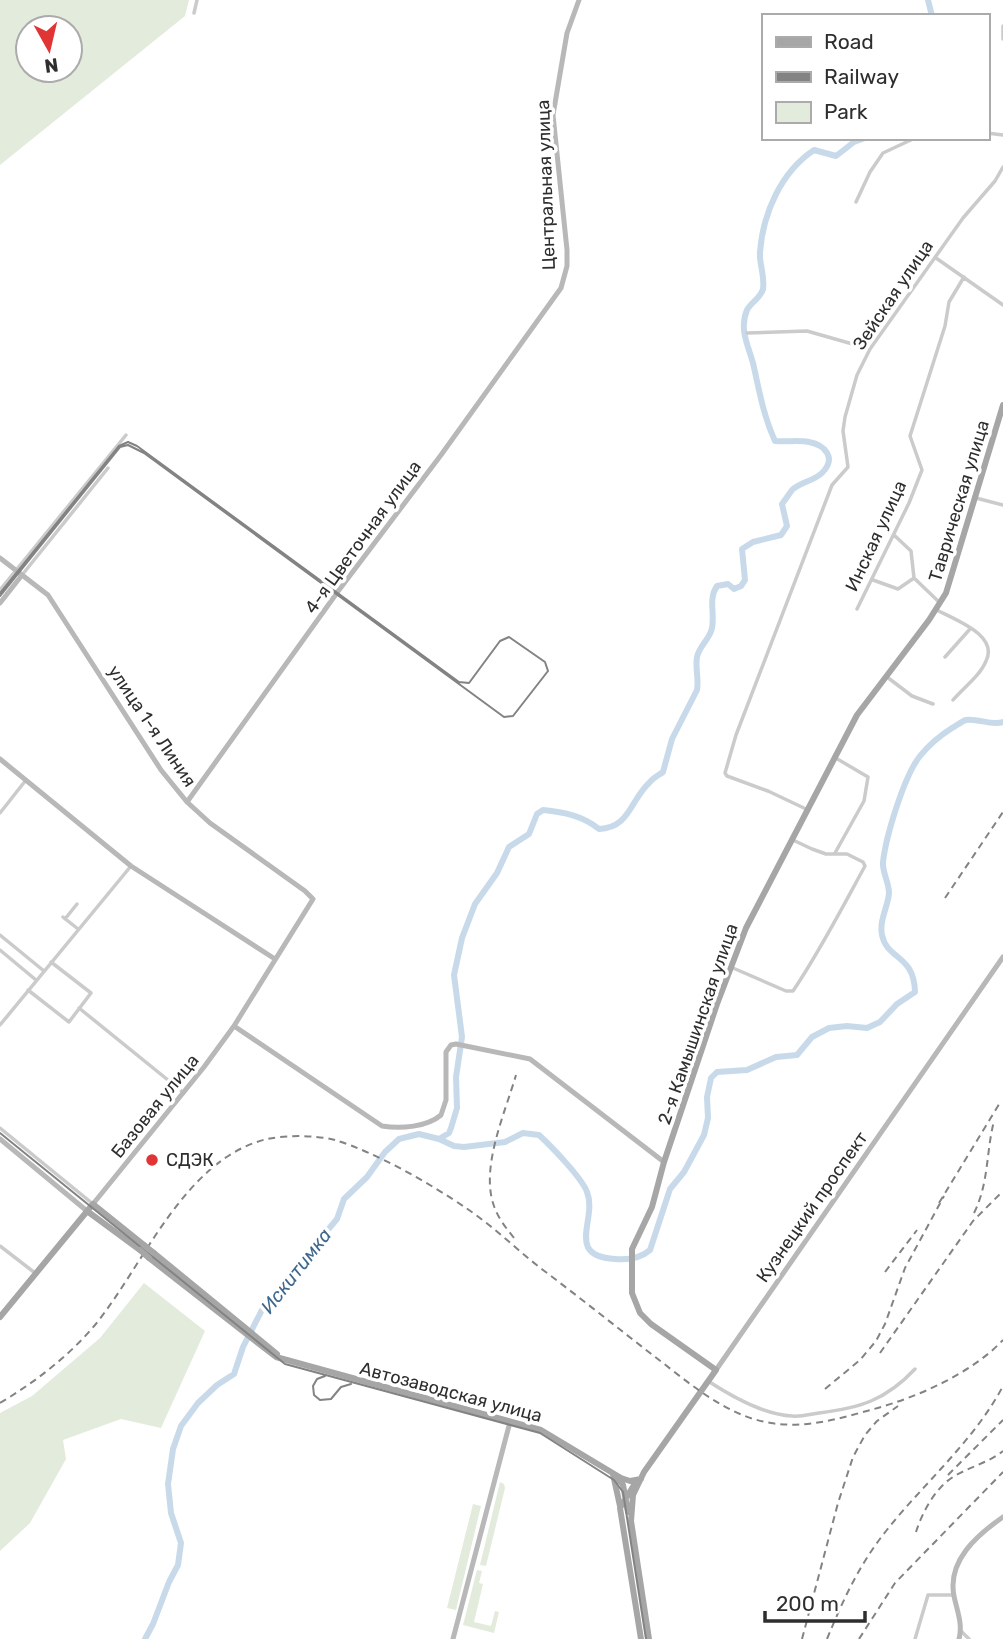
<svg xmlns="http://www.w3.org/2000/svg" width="1003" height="1639" viewBox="0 0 1003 1639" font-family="Rubik,sans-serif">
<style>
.green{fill:#e3ebdc;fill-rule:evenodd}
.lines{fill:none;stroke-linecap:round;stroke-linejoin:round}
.river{stroke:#c8daea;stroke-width:6}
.street{stroke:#cbcbcb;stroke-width:3.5}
.secondary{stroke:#b8b8b8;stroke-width:5}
.primary{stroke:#a6a6a6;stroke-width:6}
.tram{stroke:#838383;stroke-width:2}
.rail{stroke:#838383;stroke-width:2;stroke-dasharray:7 5;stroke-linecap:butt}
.primary-bridge{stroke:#a6a6a6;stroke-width:6}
.poi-dot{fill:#e03534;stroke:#fff;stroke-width:2.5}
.labels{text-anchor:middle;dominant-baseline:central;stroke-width:7;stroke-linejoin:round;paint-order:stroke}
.street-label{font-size:18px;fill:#2e2e2e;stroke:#fff}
.poi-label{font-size:18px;fill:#2e2e2e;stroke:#fff;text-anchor:start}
.water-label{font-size:19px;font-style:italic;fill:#3e688d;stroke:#fff}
</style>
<rect width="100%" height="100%" fill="#fff"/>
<path class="green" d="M 0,0 L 189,0 L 185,16 L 0,165 ZM 70,28 L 70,70 L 28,70 L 28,28 Z
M 144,1283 L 205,1331 L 161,1428 L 121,1419 L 63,1440 L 66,1459 L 30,1523 L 0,1551 L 0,1413 L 32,1396 L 100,1338 Z
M 500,1482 L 504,1484 L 505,1488 L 486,1566 L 480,1565 Z
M 473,1504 L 481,1506 L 456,1610 L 447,1608 Z
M 477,1570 L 482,1571 L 479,1583 L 483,1584 L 474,1622 L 491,1626 L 495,1611 L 499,1612 L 494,1633 L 463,1625 Z"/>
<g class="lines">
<path class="river" d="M 928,0 L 932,16
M 439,1139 L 449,1133 L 451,1128 L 457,1108 L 456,1077 L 462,1037 L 454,975 L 462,938 L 475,904 L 497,873 L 509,847 L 529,834 L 537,814 L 543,810 C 564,812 583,816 599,829 C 630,828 630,800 650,782 C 653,778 659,775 663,772 L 672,739 L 697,690 C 699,679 695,668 697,657 C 699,646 710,639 712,628 C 715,613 708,599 717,586 L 728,584 L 734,589 L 741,586 L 745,580 L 742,549 L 753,542 L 781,535 L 787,526 L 782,504 C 786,499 789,494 792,490 C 800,482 814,481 822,473 C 837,458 825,445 809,442 C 798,440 786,442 775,441 C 763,415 759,389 753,363 C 748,345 739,329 747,310 C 751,302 761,298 763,289 C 765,275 759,264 760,252 C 763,213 781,172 814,150 L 836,156 L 854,142 L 865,138
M 145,1639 L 153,1624 L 169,1582 L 178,1565 L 181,1543 L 171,1513 L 168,1484 L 173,1449 L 181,1426 L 198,1403 L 217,1385 L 234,1374 L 243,1347 L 264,1306 L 337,1219 L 344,1199 L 367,1177 L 385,1152 L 399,1139 L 419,1134 L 439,1139 L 454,1146 L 464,1147 L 505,1142 L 523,1133 L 539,1135 C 551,1146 582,1178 587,1192 C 598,1219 564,1256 615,1259 C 628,1260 640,1259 650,1250 L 670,1189 L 684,1172 L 704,1135 L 708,1118 L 707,1097 L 711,1078 L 717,1072 L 747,1070 L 776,1057 L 797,1055 L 812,1037 L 829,1028 L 847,1026 L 867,1028 L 880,1022 L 897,1004 L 915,992 C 914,954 887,960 882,935 C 879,920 888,907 889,893 C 889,882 882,872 883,862 C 886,836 904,776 920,756 C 928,746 941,735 952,728 C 956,726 962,721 966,720 C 978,718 991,726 1003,722"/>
<path class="street" d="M 194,13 L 197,0
M 1003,26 L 1003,39
M 987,133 L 1003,135
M 856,202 L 870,172 L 883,153 L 915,138
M 936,258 L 1003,305
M 747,333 L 807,331 L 870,349
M 976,498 L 1003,505
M 894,535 L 911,551 L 914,578 L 939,602
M 22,575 L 108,468
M 873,580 L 898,589 L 914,578
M 0,590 L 126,435
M 857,609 L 909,503 L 922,470 L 910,436 L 945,326 L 949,302 L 964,277
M 937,610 C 955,620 999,635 986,661 C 980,676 963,688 953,700
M 945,657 L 970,629
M 887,677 L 912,696 L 933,704
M 834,757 L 868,777 L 864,801 L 835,853
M 806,809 L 768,791 L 727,776 L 725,773 L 736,735 L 832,485 L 848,467 L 843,431 L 845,417 L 857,375 L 870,349 L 963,218 L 995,181 L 1003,167
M 0,813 L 26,780
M 63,917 L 78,929
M 65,919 L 77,904
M 0,935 L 44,971
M 0,950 L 36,980
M 733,968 L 786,991 L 793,991 C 820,951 842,908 865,866 L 863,862 L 847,854 L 826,854 L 812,849 L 793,840
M 28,990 L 69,1022 L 91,993 L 51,962
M 79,1008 L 184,1093
M 0,1025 L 131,866
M 0,1128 L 93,1204
M 0,1246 L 35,1273
M 708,1381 C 731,1396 764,1415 792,1416 C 801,1417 811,1414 819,1413 C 860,1408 886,1400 915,1369
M 961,1631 L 969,1639
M 915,1639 L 928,1595 L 953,1595"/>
<path class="secondary" d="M 0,558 L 48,595 L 161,770 L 187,802 L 210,823 L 305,891 L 313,899 L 234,1026 L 204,1067 L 93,1204
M 0,603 L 22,575
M 0,759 L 131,866 L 275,959
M 187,802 L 339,590 L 441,455 L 561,288 L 567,266 L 567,250 L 553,115 L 567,33 L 579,0
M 234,1026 L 382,1126 C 401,1129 427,1127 441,1115 L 446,1100 L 446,1052 L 451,1045 L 456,1044 L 530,1059 L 664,1162
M 0,1139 L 87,1211
M 716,1370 L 1003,957
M 453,1639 L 510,1422
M 959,1639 C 963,1624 957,1611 954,1596 C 947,1561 977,1535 1003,1517"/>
<path class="primary" d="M 87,1211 L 140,1250
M 154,1253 L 277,1354
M 149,1258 L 276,1357 L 541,1430 L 621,1478 L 630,1481 L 641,1479
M 0,1317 L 93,1204 L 144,1245
M 613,1474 L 620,1506
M 617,1477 L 623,1485 L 628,1512
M 634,1485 L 620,1508 L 641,1639
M 649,1639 L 631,1521 L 633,1495 L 644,1472 L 716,1370 L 651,1324 L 640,1313 L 632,1293 L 632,1249 L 652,1207 L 664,1162 L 717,1004 L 746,928 L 857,715 L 929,620 L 946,593 L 1003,405"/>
<path class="tram" d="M 0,593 L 119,446 L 128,442 L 137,446 L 459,682 L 469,683 L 500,641 L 509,637 L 545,662 L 548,671 L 513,716 L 504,717 L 144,453 L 128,445 L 120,447 L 0,596
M 0,1133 L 285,1364 L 540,1433 L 614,1480 L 623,1492 L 646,1639
M 325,1376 L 317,1379 L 313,1386 L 314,1395 L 320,1400 L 331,1399 L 341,1387 L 351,1384"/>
<path class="rail" d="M 945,898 L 1003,812
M 939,1203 L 1001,1101
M 974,1213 C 989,1183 986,1152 994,1121
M 514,1238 C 506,1228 498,1218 494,1206 C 480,1168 505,1113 516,1075
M 885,1272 L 917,1230
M 880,1353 L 973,1221 L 1003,1191
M 825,1389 L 860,1360 L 876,1341 L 885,1324 L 905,1268 L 944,1196
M 0,1403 C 35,1382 68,1357 95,1325 C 144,1265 184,1159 267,1139 C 287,1135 315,1135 335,1140 C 375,1152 431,1184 466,1208 C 493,1226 517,1250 543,1270 C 579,1297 614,1325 650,1353 C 687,1381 725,1416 771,1423 C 807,1429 841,1418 874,1409 C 918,1397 972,1373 1003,1340
M 948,1475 L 1003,1420
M 916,1532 C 922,1513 935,1488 953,1477 C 969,1467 988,1463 1003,1451
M 802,1639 L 838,1503 L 853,1457 L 865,1435 L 877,1421 L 898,1406
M 827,1639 C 843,1600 859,1565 886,1531 C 924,1483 974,1441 1003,1386
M 859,1639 L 895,1583 L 1003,1472"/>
<path class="primary-bridge" d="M 144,1245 L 154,1253
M 140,1250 L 149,1258"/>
</g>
<circle class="poi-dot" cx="152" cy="1160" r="7"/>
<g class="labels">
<g class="street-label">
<text transform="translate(546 185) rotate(-92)">Центральная улица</text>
<text transform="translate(893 295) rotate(-56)">Зейская улица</text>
<text transform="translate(959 501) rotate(-73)">Таврическая улица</text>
<text transform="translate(876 536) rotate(-65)">Инская улица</text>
<text transform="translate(363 537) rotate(-54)">4-я Цветочная улица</text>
<text transform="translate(152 726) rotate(56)">улица 1-я Линия</text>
<text transform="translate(698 1024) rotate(-71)">2-я Камышинская улица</text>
<text transform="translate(155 1106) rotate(-51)">Базовая улица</text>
<text transform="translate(812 1207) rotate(-55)">Кузнецкий проспект</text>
<text transform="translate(451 1392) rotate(15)">Автозаводская улица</text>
</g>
<g class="poi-label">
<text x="166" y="1160">СДЭК</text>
</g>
<g class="water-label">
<text transform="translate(296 1271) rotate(-52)">Искитимка</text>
</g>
</g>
<rect x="762" y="14" width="228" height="126" fill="#ffffff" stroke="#ababab" stroke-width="2"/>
<rect x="776" y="37" width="35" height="10" fill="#a6a6a6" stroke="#ababab" stroke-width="2"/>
<text x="824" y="49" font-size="21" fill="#2e2e2e">Road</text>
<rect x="776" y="72" width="35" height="10" fill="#838383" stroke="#ababab" stroke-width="2"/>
<text x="824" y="84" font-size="21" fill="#2e2e2e">Railway</text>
<rect x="776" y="102" width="35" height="21" fill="#e3ebdc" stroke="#ababab" stroke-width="2"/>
<text x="824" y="119" font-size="21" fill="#2e2e2e">Park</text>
<g transform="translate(49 49) rotate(172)"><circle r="33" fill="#ffffff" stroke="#ababab" stroke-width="2"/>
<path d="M0-5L12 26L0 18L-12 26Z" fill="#e03534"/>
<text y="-10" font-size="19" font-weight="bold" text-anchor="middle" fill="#2e2e2e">N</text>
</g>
<path d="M765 1611v10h100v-10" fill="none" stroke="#2e2e2e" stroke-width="3.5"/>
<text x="776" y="1611" font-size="21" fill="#2e2e2e" stroke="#ffffff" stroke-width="5" paint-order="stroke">200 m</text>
</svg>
